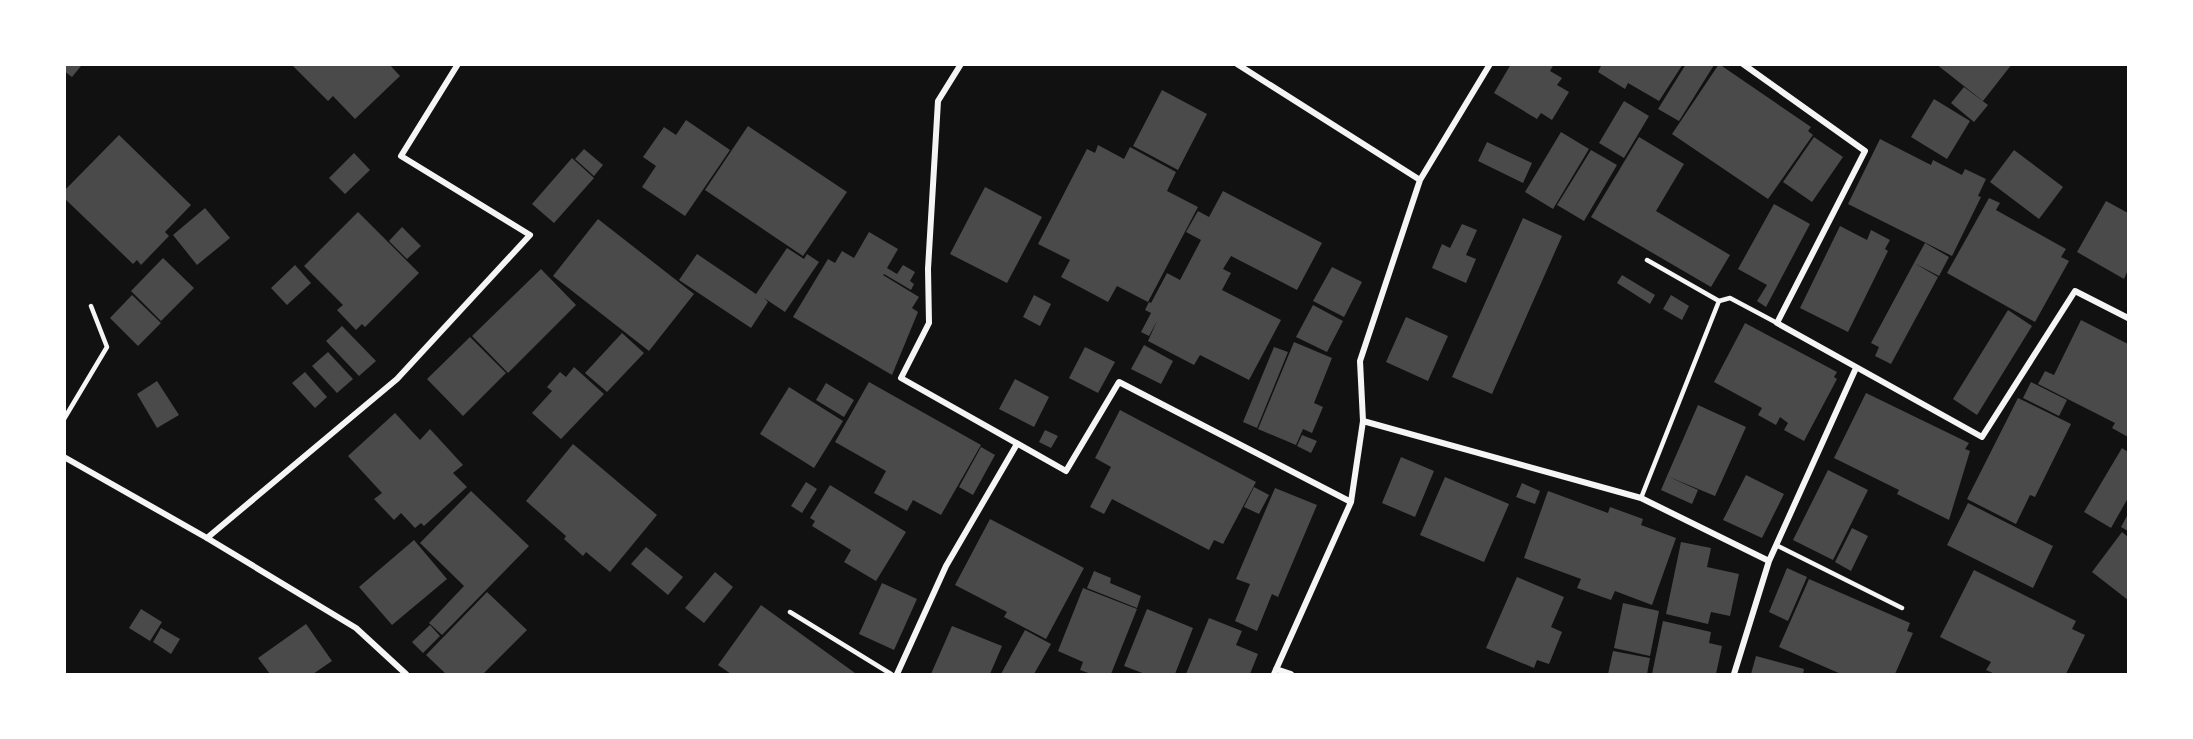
<svg xmlns="http://www.w3.org/2000/svg" width="2193" height="739" viewBox="0 0 2193 739" font-family="Arial,sans-serif">
<style>
.building{fill:#4a4a4a}
.lines{fill:none;stroke-linecap:round;stroke-linejoin:round}
.service{stroke:#f5f5f5;stroke-width:4.5}
.minor{stroke:#f5f5f5;stroke-width:6}
</style>
<rect width="100%" height="100%" fill="#111"/>
<path class="building" d="M 64,64 L 79,64 L 81,66 L 72,77 L 64,71 Z
M 291,64 L 389,64 L 400,76 L 355,119 L 333,96 L 328,101 Z
M 1511,64 L 1554,64 L 1550,71 L 1562,78 L 1557,85 L 1569,92 L 1552,120 L 1541,113 L 1537,119 L 1494,93 Z
M 1599,64 L 1683,64 L 1659,101 L 1628,83 L 1625,89 L 1598,72 L 1601,66 Z
M 1686,64 L 1714,65 L 1679,121 L 1658,109 Z
M 1719,64 L 1811,127 L 1808,131 L 1813,135 L 1768,199 L 1672,134 Z
M 1936,64 L 2012,64 L 1983,101 Z
M 1964,87 L 1988,105 L 1974,122 L 1951,103 Z
M 1162,90 L 1207,114 L 1178,170 L 1133,146 Z
M 1934,99 L 1970,121 L 1947,159 L 1911,137 Z
M 1624,101 L 1649,116 L 1624,158 L 1599,143 Z
M 686,120 L 730,150 L 685,216 L 642,187 L 656,166 L 643,157 L 664,127 L 676,135 Z
M 748,126 L 847,192 L 803,256 L 705,190 Z
M 1561,132 L 1589,149 L 1553,209 L 1525,192 Z
M 119,135 L 191,205 L 165,232 L 169,236 L 141,265 L 137,260 L 133,264 L 64,198 L 64,191 Z
M 1639,137 L 1684,164 L 1656,211 L 1730,255 L 1711,287 L 1591,217 Z
M 1814,137 L 1843,157 L 1812,202 L 1783,182 Z
M 1880,139 L 1931,165 L 1933,160 L 1962,175 L 1965,169 L 1986,179 L 1978,196 L 1981,197 L 1952,256 L 1848,204 Z
M 1487,142 L 1532,163 L 1523,183 L 1478,161 Z
M 1098,145 L 1124,159 L 1130,147 L 1176,172 L 1167,191 L 1198,207 L 1148,302 L 1117,286 L 1108,302 L 1061,277 L 1070,260 L 1038,244 L 1087,149 L 1095,153 Z
M 584,149 L 603,165 L 594,176 L 575,159 Z
M 1591,150 L 1617,165 L 1584,221 L 1557,205 Z
M 2014,150 L 2063,187 L 2039,219 L 1990,182 Z
M 354,153 L 370,170 L 345,194 L 329,178 Z
M 572,158 L 594,178 L 554,223 L 532,204 Z
M 985,187 L 1042,217 L 1007,283 L 950,254 Z
M 1223,191 L 1322,243 L 1297,290 L 1231,256 L 1223,269 L 1231,273 L 1222,290 L 1281,320 L 1249,380 L 1200,355 L 1194,365 L 1148,341 L 1157,321 L 1149,336 L 1141,332 L 1151,313 L 1145,310 L 1149,302 L 1151,303 L 1167,273 L 1180,280 L 1201,240 L 1186,232 L 1198,211 L 1209,217 Z
M 1989,198 L 2000,203 L 1996,210 L 2066,249 L 2061,257 L 2069,261 L 2035,322 L 1947,273 Z
M 2106,201 L 2128,213 L 2128,273 L 2127,272 L 2124,279 L 2077,252 Z
M 1774,204 L 1810,224 L 1766,307 L 1757,301 L 1767,285 L 1738,269 Z
M 205,208 L 230,238 L 197,265 L 173,235 Z
M 358,212 L 419,273 L 365,327 L 362,324 L 356,330 L 337,310 L 343,305 L 304,266 Z
M 1523,218 L 1562,236 L 1492,394 L 1452,377 Z
M 598,219 L 694,294 L 649,351 L 553,276 Z
M 1462,224 L 1477,230 L 1466,255 L 1476,259 L 1466,283 L 1432,268 L 1442,244 L 1450,248 Z
M 1840,226 L 1867,240 L 1871,230 L 1890,240 L 1885,249 L 1888,251 L 1848,332 L 1800,308 Z
M 402,227 L 421,246 L 407,259 L 389,241 Z
M 869,232 L 898,249 L 887,268 L 897,274 L 903,265 L 915,272 L 910,281 L 914,284 L 911,290 L 884,274 L 883,275 L 919,297 L 912,308 L 918,312 L 892,375 L 793,317 L 828,259 L 835,263 L 842,251 L 854,258 Z
M 1925,243 L 1949,257 L 1939,276 L 1914,263 Z
M 787,248 L 804,259 L 807,254 L 819,262 L 785,312 L 764,298 L 768,302 L 751,328 L 679,280 L 697,254 L 756,294 Z
M 163,258 L 194,288 L 161,321 L 131,291 Z
M 1914,263 L 1938,277 L 1891,364 L 1875,356 L 1879,347 L 1871,343 Z
M 295,265 L 311,283 L 287,305 L 271,288 Z
M 1332,267 L 1362,282 L 1344,317 L 1313,301 Z
M 541,269 L 576,305 L 508,373 L 472,336 Z
M 1622,275 L 1655,295 L 1650,304 L 1617,283 Z
M 132,295 L 161,323 L 138,346 L 110,318 Z
M 1034,295 L 1051,304 L 1040,326 L 1023,317 Z
M 1671,295 L 1689,306 L 1682,320 L 1663,309 Z
M 1313,305 L 1343,321 L 1327,352 L 1296,337 Z
M 2008,310 L 2032,326 L 1977,415 L 1953,399 Z
M 1406,317 L 1448,336 L 1428,381 L 1386,362 Z
M 2081,320 L 2128,344 L 2128,437 L 2112,428 L 2115,423 L 2038,384 L 2045,371 L 2054,375 Z
M 1745,323 L 1837,372 L 1834,377 L 1837,379 L 1804,441 L 1784,430 L 1788,423 L 1780,417 L 1776,425 L 1758,415 L 1762,408 L 1714,382 Z
M 342,326 L 376,361 L 359,376 L 326,341 Z
M 622,333 L 644,353 L 607,392 L 585,373 Z
M 470,337 L 506,373 L 463,416 L 427,379 Z
M 1294,342 L 1332,358 L 1314,403 L 1323,407 L 1312,433 L 1303,429 L 1296,445 L 1258,429 Z
M 1144,345 L 1173,361 L 1161,384 L 1131,369 Z
M 1085,347 L 1115,362 L 1098,393 L 1069,378 Z
M 1274,347 L 1288,352 L 1257,428 L 1243,422 Z
M 328,352 L 353,379 L 337,393 L 312,366 Z
M 574,367 L 604,394 L 561,439 L 532,413 L 552,391 L 547,387 L 560,372 L 566,377 Z
M 305,372 L 327,397 L 315,408 L 292,383 Z
M 1015,379 L 1049,397 L 1034,427 L 999,409 Z
M 157,381 L 179,415 L 157,428 L 137,394 Z
M 869,382 L 981,445 L 941,515 L 913,500 L 907,511 L 874,493 L 886,471 L 835,442 Z
M 2031,382 L 2067,400 L 2059,416 L 2023,398 Z
M 826,383 L 854,400 L 844,417 L 816,400 Z
M 789,387 L 843,421 L 814,468 L 760,434 Z
M 1866,393 L 1969,443 L 1965,449 L 1970,451 L 1949,520 L 1897,494 L 1899,490 L 1834,458 Z
M 2018,398 L 2071,424 L 2035,497 L 2030,495 L 2016,524 L 1967,499 Z
M 1698,405 L 1746,427 L 1715,496 L 1667,476 Z
M 1120,410 L 1256,482 L 1223,544 L 1214,540 L 1209,550 L 1112,499 L 1104,514 L 1090,507 L 1111,467 L 1095,458 Z
M 395,413 L 420,440 L 430,429 L 463,465 L 453,473 L 467,487 L 424,526 L 421,523 L 415,528 L 401,513 L 394,520 L 374,499 L 382,493 L 348,456 Z
M 1045,430 L 1058,436 L 1051,448 L 1039,442 Z
M 1302,435 L 1317,441 L 1311,453 L 1297,446 Z
M 573,444 L 657,515 L 610,572 L 586,552 L 583,556 L 564,539 L 566,536 L 526,501 Z
M 981,447 L 995,455 L 973,495 L 959,487 Z
M 2122,448 L 2128,452 L 2128,498 L 2111,528 L 2084,512 Z
M 1401,457 L 1434,471 L 1415,517 L 1382,503 Z
M 1828,470 L 1868,490 L 1833,560 L 1793,540 Z
M 1746,475 L 1784,494 L 1762,538 L 1723,520 Z
M 1667,476 L 1698,490 L 1692,504 L 1661,490 Z
M 1445,477 L 1509,504 L 1484,562 L 1420,535 Z
M 806,482 L 817,489 L 802,513 L 791,506 Z
M 1522,483 L 1540,491 L 1535,504 L 1516,497 Z
M 830,485 L 906,532 L 876,581 L 844,562 L 851,550 L 812,526 L 815,521 L 810,518 Z
M 1254,487 L 1269,495 L 1259,514 L 1244,507 Z
M 1275,488 L 1317,505 L 1278,597 L 1272,594 L 1257,631 L 1235,621 L 1250,584 L 1236,579 Z
M 471,491 L 529,546 L 442,635 L 429,623 L 464,586 L 420,543 Z
M 1548,491 L 1608,513 L 1610,507 L 1643,519 L 1641,525 L 1676,538 L 1652,605 L 1615,591 L 1611,600 L 1577,588 L 1581,579 L 1524,558 Z
M 1968,503 L 2053,546 L 2033,588 L 1947,545 Z
M 2128,514 L 2128,531 L 2121,527 Z
M 990,519 L 1084,568 L 1046,639 L 1004,617 L 1007,612 L 955,585 Z
M 1852,528 L 1868,536 L 1851,571 L 1835,562 Z
M 2122,532 L 2128,537 L 2128,600 L 2092,572 Z
M 414,540 L 447,579 L 392,625 L 359,587 Z
M 1681,542 L 1711,548 L 1707,567 L 1739,574 L 1730,616 L 1711,612 L 1708,624 L 1666,614 Z
M 646,547 L 683,577 L 668,595 L 631,564 Z
M 1787,568 L 1807,577 L 1788,621 L 1769,612 Z
M 1974,570 L 2076,621 L 2072,629 L 2085,635 L 2066,674 L 1995,674 L 1986,670 L 1991,662 L 1940,637 Z
M 1094,571 L 1111,578 L 1110,583 L 1141,596 L 1137,608 L 1087,588 Z
M 715,572 L 733,587 L 704,623 L 685,608 Z
M 1517,577 L 1564,597 L 1551,627 L 1562,632 L 1549,664 L 1537,660 L 1534,668 L 1486,648 Z
M 1809,579 L 1910,623 L 1907,631 L 1913,633 L 1895,674 L 1841,674 L 1779,647 Z
M 882,583 L 917,599 L 894,650 L 859,634 Z
M 1083,588 L 1137,609 L 1111,674 L 1091,674 L 1080,670 L 1083,662 L 1058,651 Z
M 487,592 L 527,630 L 483,674 L 446,674 L 426,655 Z
M 1623,603 L 1659,611 L 1650,656 L 1614,648 Z
M 761,605 L 855,673 L 854,674 L 731,674 L 718,665 Z
M 141,609 L 162,622 L 150,641 L 129,628 Z
M 1147,609 L 1193,628 L 1175,674 L 1145,674 L 1124,666 Z
M 1209,618 L 1242,631 L 1236,645 L 1258,654 L 1250,674 L 1186,674 Z
M 1663,621 L 1711,632 L 1709,643 L 1722,646 L 1716,674 L 1652,674 Z
M 306,624 L 332,661 L 313,674 L 270,674 L 258,658 Z
M 430,625 L 440,636 L 423,653 L 412,642 Z
M 952,626 L 1002,646 L 990,674 L 931,674 Z
M 161,628 L 180,639 L 171,654 L 153,642 Z
M 1025,630 L 1051,644 L 1034,674 L 1001,674 Z
M 1613,651 L 1650,658 L 1647,674 L 1608,674 Z
M 1756,656 L 1804,669 L 1803,674 L 1751,674 Z"/>
<g class="lines">
<path class="service" d="M 1719,301 L 1730,298 L 1777,323
M 64,419 L 107,347 L 91,306
M 1641,498 L 1719,301 L 1647,260
M 1776,545 L 1902,608
M 790,612 L 891,674"/>
<path class="minor" d="M 961,64 L 938,101 L 928,269 L 929,323 L 901,378 L 1066,471 L 1119,382 L 1351,502
M 1237,64 L 1420,180
M 1743,64 L 1865,151 L 1777,323 L 1982,437 L 2075,291 L 2128,318
M 1363,421 L 1641,498 L 1769,561
M 64,457 L 207,538 L 356,628 L 406,674
M 207,538 L 397,379 L 530,235 L 401,156 L 458,64
M 1276,669 L 1291,674
M 897,674 L 946,566 L 1017,444
M 1274,674 L 1351,502 L 1363,421 L 1360,361 L 1420,180 L 1490,64
M 1734,674 L 1769,561 L 1856,368"/>
</g>
<rect width="2193" height="739" fill="none" stroke="#ffffff" stroke-width="132"/>
</svg>
